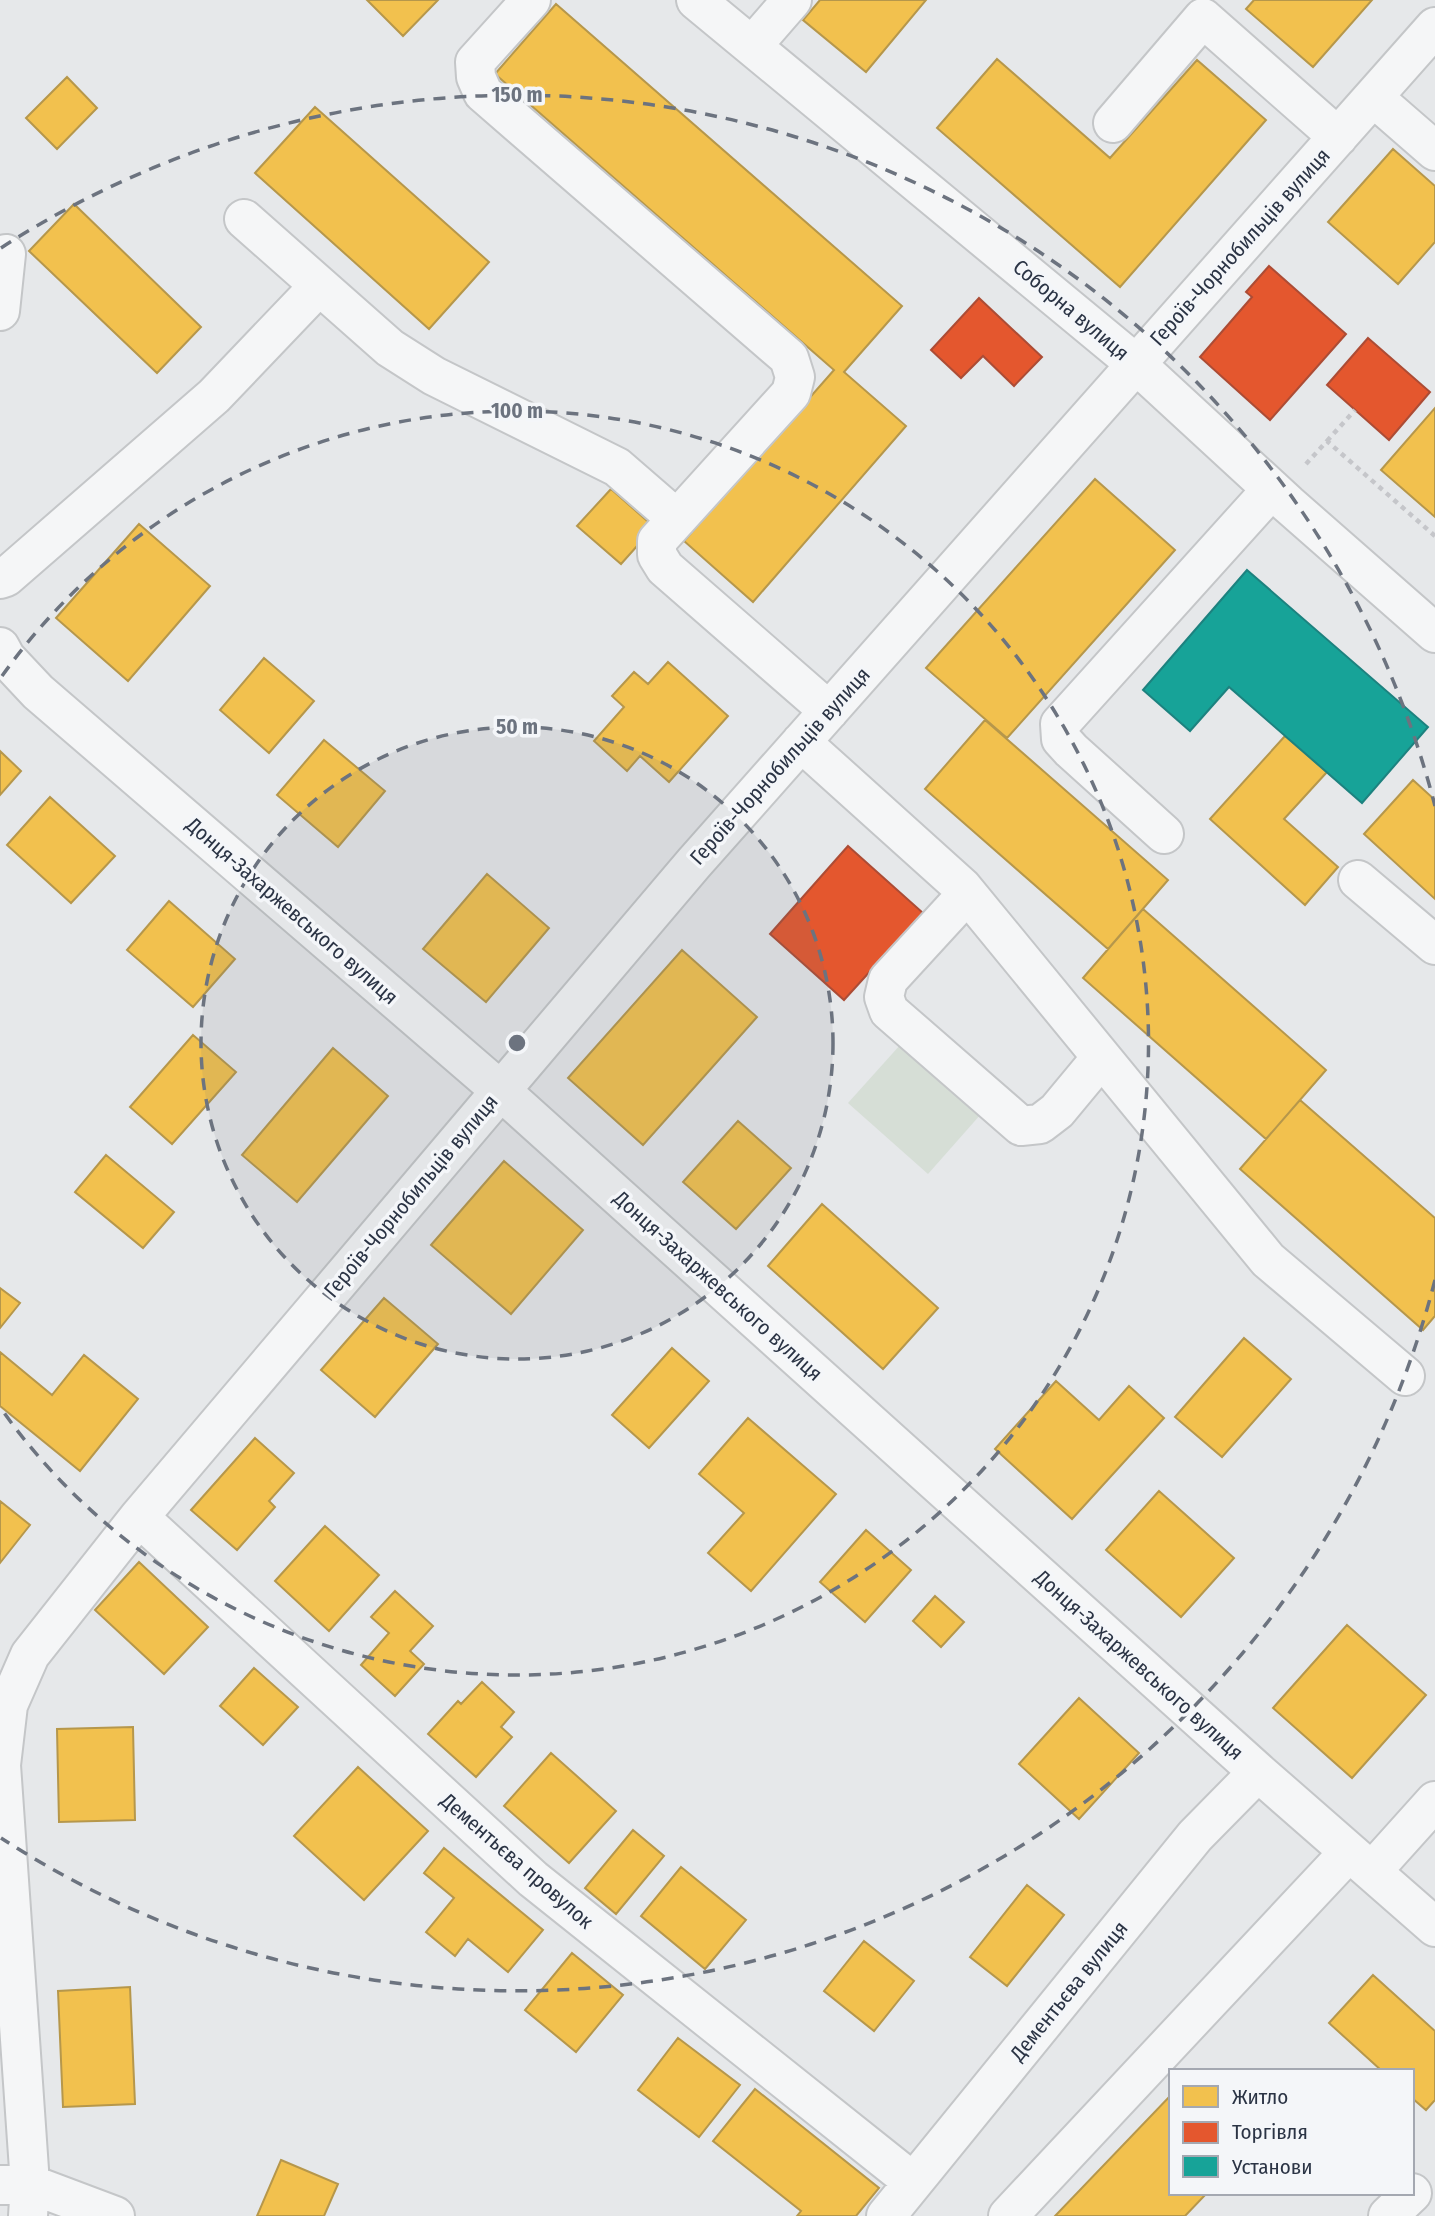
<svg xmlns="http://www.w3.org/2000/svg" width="1435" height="2216" viewBox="0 0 1435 2216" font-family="'Fira Sans Condensed',sans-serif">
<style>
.green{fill:#d6ded6}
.homes{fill:#f2c14e;stroke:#b6974b;stroke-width:2}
.shops{fill:#e4572e;stroke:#ac4c35;stroke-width:2}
.public{fill:#17a398;stroke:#1d827f;stroke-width:2}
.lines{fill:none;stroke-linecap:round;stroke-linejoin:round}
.minor-casing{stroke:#c4c6c8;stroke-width:42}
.path{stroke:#c5c6ca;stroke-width:4.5;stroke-dasharray:5 5;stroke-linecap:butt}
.minor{stroke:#f5f6f7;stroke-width:38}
.ring{fill:none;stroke:#6c737f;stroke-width:3.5;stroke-dasharray:12 9}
.labels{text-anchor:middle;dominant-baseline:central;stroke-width:7;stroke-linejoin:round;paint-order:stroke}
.street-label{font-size:21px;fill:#2b3445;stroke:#f4f6f9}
.centre{fill:#6c737f;stroke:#f4f6f9;stroke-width:3.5}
.ring-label{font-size:21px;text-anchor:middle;font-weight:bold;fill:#6c737f;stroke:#f4f6f9;stroke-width:7;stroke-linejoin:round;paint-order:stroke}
</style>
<rect width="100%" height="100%" fill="#e6e8ea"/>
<path class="green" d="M 901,1044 L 981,1114 L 928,1174 L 848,1103 Z"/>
<path class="homes" d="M 367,0 L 438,0 L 403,36 Z
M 820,0 L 926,0 L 866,72 L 803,20 Z
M 1254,0 L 1372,0 L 1313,67 L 1246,9 Z
M 556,4 L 902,306 L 844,372 L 906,426 L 753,602 L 684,541 L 834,370 L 495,74 Z
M 997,59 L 1110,158 L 1197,60 L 1266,120 L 1120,287 L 937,128 Z
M 67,77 L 97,108 L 57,149 L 26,118 Z
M 315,107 L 489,262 L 429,329 L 255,173 Z
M 1393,149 L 1435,186 L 1435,242 L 1398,284 L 1328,222 Z
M 74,204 L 201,327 L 157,373 L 29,251 Z
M 1435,408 L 1435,517 L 1381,470 Z
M 1095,479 L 1175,550 L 1007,738 L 926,668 Z
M 611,489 L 654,527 L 621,564 L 577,526 Z
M 139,524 L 210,586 L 128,681 L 56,618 Z
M 264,658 L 314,701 L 269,753 L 220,710 Z
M 668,662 L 728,716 L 669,782 L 640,756 L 627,771 L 594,741 L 624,707 L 612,696 L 634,672 L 648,684 Z
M 985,720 L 1168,880 L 1108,949 L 925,789 Z
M 1285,736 L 1327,772 L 1284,819 L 1338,867 L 1305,905 L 1210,819 Z
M 324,740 L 385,791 L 338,847 L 277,795 Z
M 0,751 L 21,771 L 0,795 Z
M 1413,780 L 1435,800 L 1435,899 L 1364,834 Z
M 50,797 L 115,856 L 71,903 L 7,845 Z
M 487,874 L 549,928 L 486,1002 L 423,949 Z
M 169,901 L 235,959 L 193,1007 L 127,950 Z
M 1143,909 L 1326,1070 L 1266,1139 L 1083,978 Z
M 682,950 L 757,1017 L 643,1145 L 568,1078 Z
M 193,1035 L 236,1072 L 172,1144 L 130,1107 Z
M 333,1048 L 388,1096 L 297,1202 L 242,1155 Z
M 1300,1100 L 1435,1218 L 1435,1316 L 1423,1330 L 1240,1169 Z
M 738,1121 L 791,1168 L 736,1229 L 683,1182 Z
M 106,1155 L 174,1212 L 143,1248 L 75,1192 Z
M 504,1161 L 583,1230 L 511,1314 L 431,1245 Z
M 822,1204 L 938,1308 L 883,1369 L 768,1266 Z
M 0,1288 L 20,1303 L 0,1328 Z
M 384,1298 L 438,1344 L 375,1417 L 321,1370 Z
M 1244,1338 L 1291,1379 L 1222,1457 L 1175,1417 Z
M 672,1348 L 709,1381 L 649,1448 L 612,1415 Z
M 0,1352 L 52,1395 L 84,1355 L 138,1399 L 80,1471 L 0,1406 Z
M 1056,1381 L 1099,1420 L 1129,1386 L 1164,1418 L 1072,1519 L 995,1449 Z
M 748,1418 L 836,1494 L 751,1591 L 708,1553 L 744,1513 L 699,1474 Z
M 255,1438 L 294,1473 L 269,1501 L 275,1507 L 237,1550 L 191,1510 Z
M 1159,1491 L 1234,1558 L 1181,1617 L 1106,1550 Z
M 0,1501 L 30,1525 L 0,1563 Z
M 325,1526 L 379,1575 L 329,1631 L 275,1581 Z
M 866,1530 L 911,1570 L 865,1622 L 820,1582 Z
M 139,1562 L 208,1627 L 164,1674 L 95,1610 Z
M 395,1591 L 433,1626 L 410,1651 L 424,1664 L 395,1696 L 361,1665 L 389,1633 L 371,1617 Z
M 935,1596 L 964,1622 L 941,1647 L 913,1621 Z
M 1347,1625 L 1426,1695 L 1352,1778 L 1273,1708 Z
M 254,1668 L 298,1707 L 263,1745 L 220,1706 Z
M 482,1682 L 514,1712 L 501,1727 L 512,1737 L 476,1777 L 428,1734 L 458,1701 L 461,1704 Z
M 1079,1698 L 1139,1753 L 1079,1819 L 1019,1764 Z
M 133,1727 L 135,1820 L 59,1822 L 57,1729 Z
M 551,1753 L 616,1811 L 569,1863 L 504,1806 Z
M 358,1767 L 428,1831 L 364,1900 L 294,1836 Z
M 633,1830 L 664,1856 L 616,1914 L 585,1888 Z
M 444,1848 L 543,1930 L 508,1972 L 468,1939 L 455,1956 L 426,1932 L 454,1898 L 424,1873 Z
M 681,1867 L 746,1920 L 705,1969 L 641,1916 Z
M 1027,1885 L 1064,1915 L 1007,1986 L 970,1957 Z
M 864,1941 L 914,1981 L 874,2031 L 824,1991 Z
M 572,1953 L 623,1995 L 576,2052 L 525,2010 Z
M 1373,1975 L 1435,2031 L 1435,2100 L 1426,2110 L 1412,2098 L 1412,2071 L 1382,2071 L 1329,2023 Z
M 130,1987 L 135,2104 L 63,2107 L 58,1991 Z
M 678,2038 L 740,2085 L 699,2137 L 638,2090 Z
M 755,2089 L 879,2188 L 856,2216 L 797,2216 L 801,2211 L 713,2141 Z
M 1171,2095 L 1171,2193 L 1207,2193 L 1185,2216 L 1055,2216 Z
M 281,2160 L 338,2184 L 324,2216 L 257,2216 Z"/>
<path class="shops" d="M 1269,266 L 1346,334 L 1270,420 L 1200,357 L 1252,297 L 1246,292 Z
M 979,298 L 1042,357 L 1014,386 L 983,356 L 961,378 L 931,350 Z
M 1368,338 L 1430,392 L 1389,440 L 1327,385 Z
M 848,846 L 923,913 L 844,1000 L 770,934 Z"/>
<path class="public" d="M 1247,570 L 1428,727 L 1362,803 L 1229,687 L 1190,731 L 1143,690 Z"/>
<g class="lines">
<g class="minor-casing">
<path id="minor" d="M 531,0 L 475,62 L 476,77 L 483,93 L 789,358 L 795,377 L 791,393 L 657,541 L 657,555 L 665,568 L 829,711
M 696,0 L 1136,364 L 1288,504 L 1435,633
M 752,46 L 792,0
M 1373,97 L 1435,151
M 1113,123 L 1203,18 L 1338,137
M 244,219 L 390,348 L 434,376 L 617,467 L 677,519
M 0,311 L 6,254
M 0,579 L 6,577 L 214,396 L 319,286
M 0,647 L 6,658 L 38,692 L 500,1090 L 1258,1772 L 1435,1927
M 801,742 L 962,887 L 1268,1260 L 1405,1376
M 1164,834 L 1071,750 L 1061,739 L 1060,724 L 1272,489
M 1358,880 L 1435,945
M 967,894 L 888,980 L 884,997 L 889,1011 L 1021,1126 L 1040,1124 L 1057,1111 L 1101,1058
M 139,1517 L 533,1879 L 913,2182
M 1373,1870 L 1435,1801
M 0,2185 L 30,2184 L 115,2216
M 28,2216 L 30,2184 L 1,1765 L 8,1705 L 30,1655 L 139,1517 L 694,863 L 1435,27
M 886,2216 L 1195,1836 L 1258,1772
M 1008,2216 L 1349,1852
M 1388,2216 L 1412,2193"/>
</g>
<path class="path" d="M 1327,441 L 1355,410
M 1306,464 L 1327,441 L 1435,536"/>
<use href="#minor" class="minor"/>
</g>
<circle cx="517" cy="1043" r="316" fill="#6c737f" fill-opacity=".12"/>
<g class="ring">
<circle cx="517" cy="1043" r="316"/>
<path d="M2 676A632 632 0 1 1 2 1410"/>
<path d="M1435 1280A948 948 0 0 1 1 1838M1 248A948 948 0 0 1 1435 806"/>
</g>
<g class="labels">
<g class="street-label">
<text transform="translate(1240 247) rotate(-48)">Героїв-Чорнобильців вулиця</text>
<text transform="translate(1071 310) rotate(40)">Соборна вулиця</text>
<text transform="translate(780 766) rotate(-48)">Героїв-Чорнобильців вулиця</text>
<text transform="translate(292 911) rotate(41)">Донця-Захаржевського вулиця</text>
<text transform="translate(411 1196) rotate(-50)">Героїв-Чорнобильців вулиця</text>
<text transform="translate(718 1286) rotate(42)">Донця-Захаржевського вулиця</text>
<text transform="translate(1139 1665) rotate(42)">Донця-Захаржевського вулиця</text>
<text transform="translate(517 1861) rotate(41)">Дементьєва провулок</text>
<text transform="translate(1069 1991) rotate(-51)">Дементьєва вулиця</text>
</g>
</g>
<circle cx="517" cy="1043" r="10" class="centre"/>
<g class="ring-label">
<text x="517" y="102">150 m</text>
<text x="517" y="418">100 m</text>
<text x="517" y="734">50 m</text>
</g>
<rect x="1169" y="2069" width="245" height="126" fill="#f4f6f9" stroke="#a4a8b1" stroke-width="2"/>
<rect x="1183" y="2086" width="35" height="21" fill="#f2c14e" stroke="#a4a8b1" stroke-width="2"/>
<text x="1232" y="2104" font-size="21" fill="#2b3445">Житло</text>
<rect x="1183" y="2122" width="35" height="21" fill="#e4572e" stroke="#a4a8b1" stroke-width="2"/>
<text x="1232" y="2139" font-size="21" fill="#2b3445">Торгівля</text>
<rect x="1183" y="2156" width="35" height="21" fill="#17a398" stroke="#a4a8b1" stroke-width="2"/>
<text x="1232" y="2174" font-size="21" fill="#2b3445">Установи</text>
</svg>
